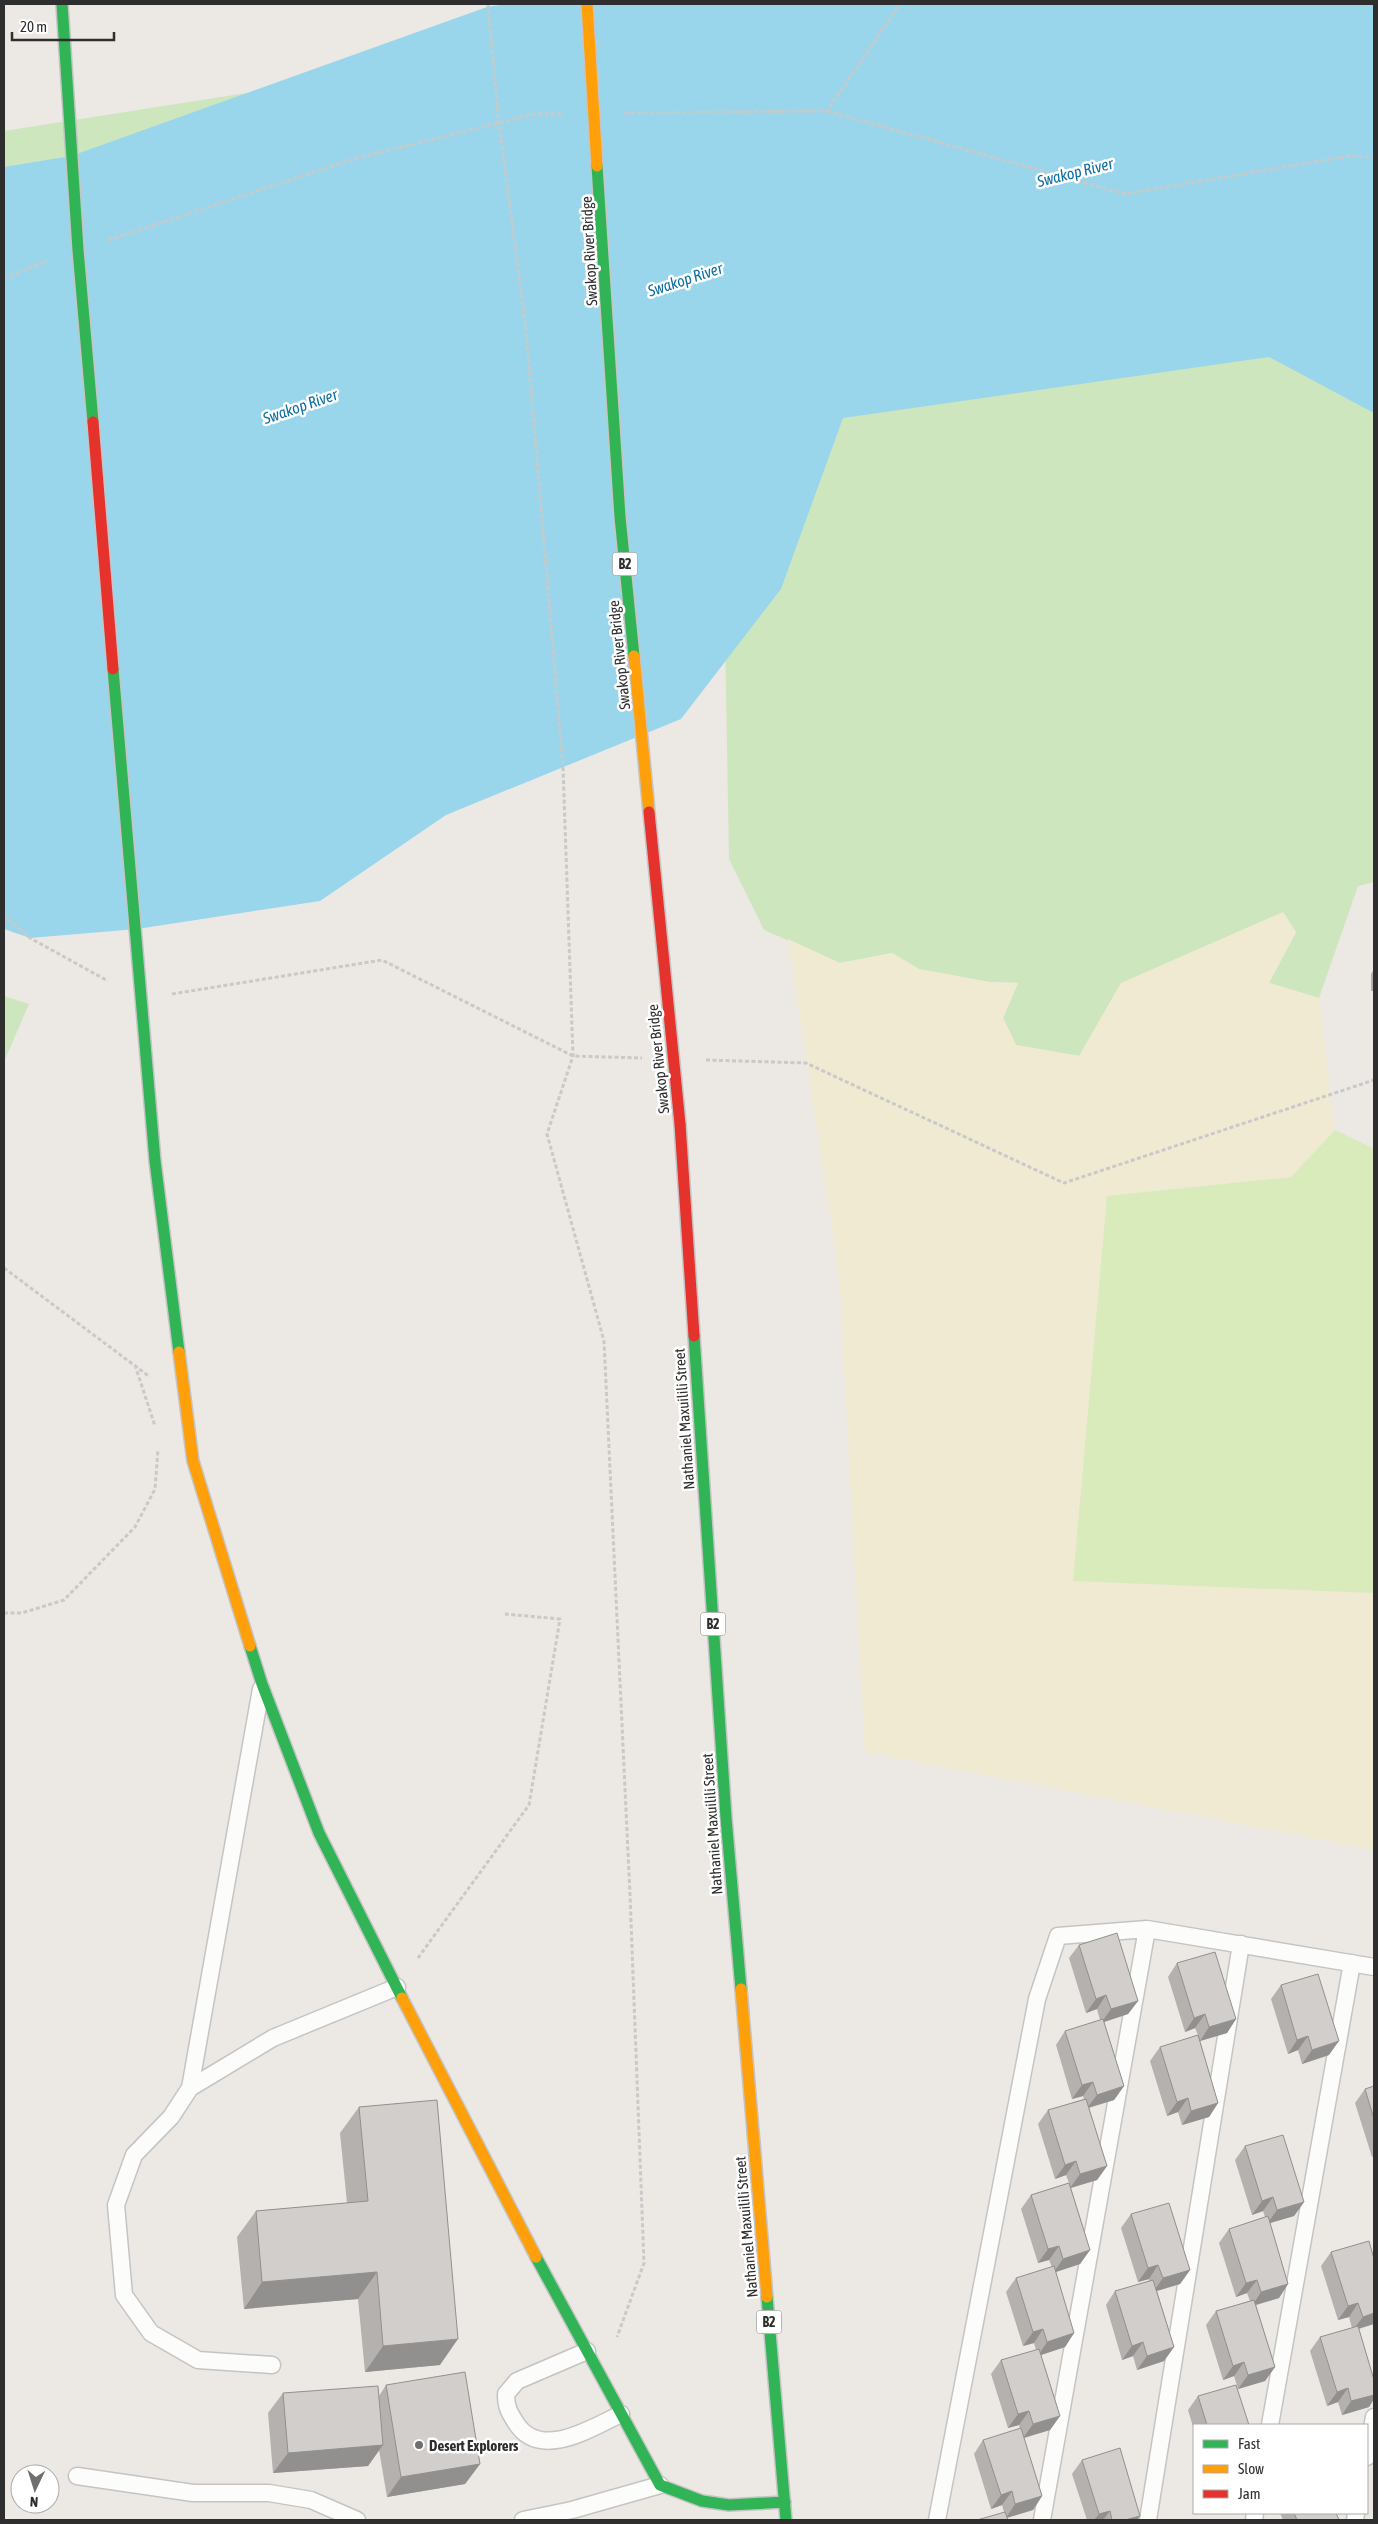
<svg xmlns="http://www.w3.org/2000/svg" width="1378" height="2524" viewBox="0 0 1378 2524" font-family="'Asap Condensed',sans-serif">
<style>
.green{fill:#cee6be}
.sand{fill:#f0ead3}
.pitch{fill:#d9eabb}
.water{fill:#99d6ec}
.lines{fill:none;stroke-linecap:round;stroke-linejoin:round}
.lane-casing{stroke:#c5c4c5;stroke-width:19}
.fast-casing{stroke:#c5c4c5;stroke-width:14}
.slow-casing{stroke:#c5c4c5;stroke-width:14}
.jam-casing{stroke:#c5c4c5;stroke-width:14}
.path{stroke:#c9c9c8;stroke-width:3;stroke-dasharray:4 2.5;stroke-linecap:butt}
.lane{stroke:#fcfcfb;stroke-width:16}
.fast{stroke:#30b455;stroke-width:11}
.slow{stroke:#ff9f0a;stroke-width:11}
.jam{stroke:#e5322d;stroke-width:11}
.fast-bridge-casing{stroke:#c6c5c4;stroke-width:14;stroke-linecap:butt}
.slow-bridge-casing{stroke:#c6c5c4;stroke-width:14;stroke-linecap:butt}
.jam-bridge-casing{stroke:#c6c5c4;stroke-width:14;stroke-linecap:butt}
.fast-bridge{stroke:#30b455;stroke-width:11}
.slow-bridge{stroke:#ff9f0a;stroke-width:11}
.jam-bridge{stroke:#e5322d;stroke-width:11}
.wall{fill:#b4b1af}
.shaded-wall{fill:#92908e}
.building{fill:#d1cecb;stroke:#92908e}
.poi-dot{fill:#706f6e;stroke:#fff;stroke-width:2}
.labels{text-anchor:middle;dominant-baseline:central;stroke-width:5;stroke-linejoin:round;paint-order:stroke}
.shield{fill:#fff;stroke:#6d6d6d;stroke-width:1}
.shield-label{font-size:14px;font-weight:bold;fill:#2e2e2e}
.street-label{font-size:15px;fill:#2e2e2e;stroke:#fff}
.poi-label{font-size:15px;font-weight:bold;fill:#2e2e2e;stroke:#fff;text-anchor:start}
.water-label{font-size:16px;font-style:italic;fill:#0d6fa3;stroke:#fff}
</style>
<rect width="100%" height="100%" fill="#ece8e4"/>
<path class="green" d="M 1374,4 L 1374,882 L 1358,886 L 1319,998 L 1269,983 L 1296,932 L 1122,983 L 1079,1056 L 1016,1045 L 1003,1018 L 1018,983 L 989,982 L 919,969 L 892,953 L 840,963 L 764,930 L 729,859 L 722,465 L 4,703 L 4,131 L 375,73 Z
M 4,996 L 29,1004 L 4,1062 Z"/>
<path class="sand" d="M 1283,912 L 1296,932 L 1269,983 L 1319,998 L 1335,1130 L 1291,1177 L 1107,1196 L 1073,1581 L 1374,1593 L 1374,1850 L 865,1752 L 839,1276 L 788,939 L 840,963 L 892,953 L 919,969 L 989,982 L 1018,983 L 1003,1018 L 1016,1045 L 1079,1056 L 1121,983 Z"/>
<path class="pitch" d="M 1335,1130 L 1374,1149 L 1374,1593 L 1073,1581 L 1107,1196 L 1291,1177 Z"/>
<path class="water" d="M 506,4 L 1374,4 L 1374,413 L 1269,357 L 843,418 L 781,589 L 681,719 L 446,815 L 320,901 L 137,929 L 30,938 L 4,929 L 4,167 L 71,156 L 487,7 Z"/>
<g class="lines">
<g class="lane-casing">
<path id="lane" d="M 261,1689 L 190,2088 L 171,2117 L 134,2155 L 116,2205 L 124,2295 L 151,2333 L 198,2360 L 272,2365
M 190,2088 L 273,2038 L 397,1987
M 587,2351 L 517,2381 L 506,2394 C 506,2407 509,2412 516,2423 C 540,2461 591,2428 621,2414
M 1270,2425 L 1352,1963
M 1367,2457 L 1374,2417
M 77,2476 L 193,2493 L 269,2493 L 311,2500 L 357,2520
M 523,2520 L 572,2510 L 660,2485
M 937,2520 L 1037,1999 L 1058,1936 L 1147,1929 L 1374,1967
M 1042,2520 L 1147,1929
M 1148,2520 L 1241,1944
M 1254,2520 L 1255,2513
M 1355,2520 L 1356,2513"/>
</g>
<g class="fast-casing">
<path id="fast" d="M 62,4 L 78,250 L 93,422
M 113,669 L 155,1161 L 179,1352
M 694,1336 L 726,1818 L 741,1989
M 250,1646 L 262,1684 L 319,1833 L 402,1998
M 536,2257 L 660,2485 L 702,2501 L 729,2505 L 785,2502
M 767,2297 L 786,2520"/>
</g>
<g class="slow-casing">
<path id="slow" d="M 179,1352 L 193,1461 L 250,1646
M 741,1989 L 767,2297
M 402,1998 L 536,2257"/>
</g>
<g class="jam-casing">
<path id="jam" d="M 93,422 L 113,669
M 680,1124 L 694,1336"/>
</g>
<path class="path" d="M 488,4 L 499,122 L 526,330 L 563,767 L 573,1056 L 547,1134 L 604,1341 L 630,1895 L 644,2263 L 617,2337
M 827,111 L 1125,194 L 1349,156 L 1374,157
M 624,113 L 827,111 L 900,4
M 108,240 L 350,160 L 535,114 L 563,114
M 4,278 L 48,261
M 4,915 L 30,938 L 108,981
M 172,994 L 382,960 L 573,1056 L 642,1058
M 706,1060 L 806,1063 L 1064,1183 L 1374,1080
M 4,1268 L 150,1377
M 135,1365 L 155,1426
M 4,1613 L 22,1613 L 64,1600 L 135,1527 L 155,1489 L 158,1449
M 418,1958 L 529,1805 L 560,1619 L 505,1614"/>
<use href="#lane" class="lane"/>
<use href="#fast" class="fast"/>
<use href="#slow" class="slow"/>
<use href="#jam" class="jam"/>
<g class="fast-bridge-casing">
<path id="fast-bridge" d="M 597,166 L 620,517 L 634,656"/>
</g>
<g class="slow-bridge-casing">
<path id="slow-bridge" d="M 587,4 L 597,166
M 634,656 L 649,812"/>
</g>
<g class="jam-bridge-casing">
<path id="jam-bridge" d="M 649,812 L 680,1124"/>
</g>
<use href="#fast-bridge" class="fast-bridge"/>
<use href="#slow-bridge" class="slow-bridge"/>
<use href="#jam-bridge" class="jam-bridge"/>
</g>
<path class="wall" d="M 1374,969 L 1374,991 L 1371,991 L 1371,974 Z
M 1079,1945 L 1138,2001 L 1128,2014 L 1104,2022 L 1124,2086 L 1114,2100 L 1089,2108 L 1107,2166 L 1097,2180 L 1071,2188 L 1090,2250 L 1080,2264 L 1055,2272 L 1074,2333 L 1065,2347 L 1041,2355 L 1060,2416 L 1050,2430 L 1024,2438 L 1042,2496 L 1033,2510 L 1007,2518 L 1004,2512 L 1002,2505 L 991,2509 L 974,2454 L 983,2440 L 1020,2429 L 1019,2425 L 1008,2428 L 991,2374 L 1001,2360 L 1036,2350 L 1034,2343 L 1023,2346 L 1006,2292 L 1016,2278 L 1052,2267 L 1049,2260 L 1038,2263 L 1021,2209 L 1031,2195 L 1069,2183 L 1066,2175 L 1055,2179 L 1038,2124 L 1048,2110 L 1084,2099 L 1083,2096 L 1072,2099 L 1056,2045 L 1065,2031 L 1100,2020 L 1097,2009 L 1086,2013 L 1069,1958 Z
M 1177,1963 L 1236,2019 L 1227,2033 L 1200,2041 L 1218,2103 L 1209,2117 L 1182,2125 L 1178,2112 L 1167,2116 L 1150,2061 L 1160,2047 L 1198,2035 L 1195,2028 L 1185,2032 L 1168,1977 Z
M 1281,1985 L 1329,2055 L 1302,2064 L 1298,2050 L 1288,2054 L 1271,1999 Z
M 1374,2086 L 1374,2156 L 1372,2157 L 1355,2103 L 1365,2089 Z
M 359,2107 L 440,2365 L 365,2372 L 358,2299 L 244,2309 L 237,2237 L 256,2211 L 347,2203 L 340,2133 Z
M 1245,2146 L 1304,2202 L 1294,2216 L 1270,2223 L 1288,2284 L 1279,2298 L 1256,2305 L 1275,2367 L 1265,2381 L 1238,2389 L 1234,2376 L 1223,2380 L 1206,2325 L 1216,2311 L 1250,2301 L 1247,2293 L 1236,2297 L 1219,2243 L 1229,2229 L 1265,2217 L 1263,2211 L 1252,2215 L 1235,2160 Z
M 1131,2214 L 1190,2270 L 1180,2284 L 1157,2291 L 1174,2347 L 1164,2361 L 1137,2370 L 1133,2356 L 1122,2360 L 1106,2305 L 1115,2291 L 1149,2281 L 1149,2279 L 1138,2282 L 1121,2228 Z
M 1331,2252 L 1374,2324 L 1359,2329 L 1374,2380 L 1374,2399 L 1369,2407 L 1342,2415 L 1338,2402 L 1327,2406 L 1310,2351 L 1320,2337 L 1352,2328 L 1349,2317 L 1338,2320 L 1321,2266 Z
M 386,2385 L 480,2464 L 465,2484 L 387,2497 L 379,2450 L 368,2466 L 273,2473 L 268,2413 L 283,2393 L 379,2396 Z
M 1198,2396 L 1249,2425 L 1194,2425 L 1194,2430 L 1188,2410 Z
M 1082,2460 L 1140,2516 L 1137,2520 L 1087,2520 L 1072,2474 Z
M 1280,2513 L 1336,2513 L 1339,2520 L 1283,2520 Z"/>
<path class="shaded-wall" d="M 1106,1995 L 1097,2009 L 1086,2013 L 1096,1999 Z
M 1138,2001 L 1128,2014 L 1101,2023 L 1111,2009 Z
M 1205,2014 L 1195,2028 L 1185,2032 L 1194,2018 Z
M 1236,2019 L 1227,2033 L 1200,2041 L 1209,2027 Z
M 1308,2036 L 1298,2050 L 1288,2054 L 1297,2040 Z
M 1339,2041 L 1329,2055 L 1302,2064 L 1312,2050 Z
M 1093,2082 L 1083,2096 L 1072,2099 L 1082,2085 Z
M 1124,2086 L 1114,2100 L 1087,2108 L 1097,2095 Z
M 1188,2098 L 1178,2112 L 1167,2116 L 1177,2102 Z
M 1218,2103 L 1209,2117 L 1182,2125 L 1191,2111 Z
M 1076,2161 L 1066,2175 L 1055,2179 L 1065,2165 Z
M 1107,2166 L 1097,2180 L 1070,2188 L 1080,2174 Z
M 1273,2197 L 1263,2211 L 1252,2215 L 1262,2201 Z
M 1304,2202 L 1294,2216 L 1267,2224 L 1277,2210 Z
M 1059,2246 L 1049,2260 L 1038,2263 L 1048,2249 Z
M 1090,2250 L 1080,2264 L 1053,2273 L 1063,2259 Z
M 1158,2265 L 1149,2279 L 1138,2282 L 1148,2268 Z
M 1190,2270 L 1180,2284 L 1153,2292 L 1163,2278 Z
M 377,2272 L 358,2299 L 244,2309 L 262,2282 Z
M 1257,2280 L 1247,2293 L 1236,2297 L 1246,2283 Z
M 1288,2284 L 1279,2298 L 1252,2306 L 1261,2292 Z
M 1358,2303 L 1349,2317 L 1338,2320 L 1348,2306 Z
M 1374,2313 L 1374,2324 L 1353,2330 L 1363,2317 Z
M 1043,2329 L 1034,2343 L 1023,2346 L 1033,2332 Z
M 1074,2333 L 1065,2347 L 1038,2356 L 1047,2342 Z
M 458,2339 L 440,2365 L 365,2372 L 383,2346 Z
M 1143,2342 L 1133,2356 L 1122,2360 L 1132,2346 Z
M 1174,2347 L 1164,2361 L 1137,2370 L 1147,2356 Z
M 1244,2362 L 1234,2376 L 1223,2380 L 1233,2366 Z
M 1275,2367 L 1265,2381 L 1238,2389 L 1248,2375 Z
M 1348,2388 L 1338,2402 L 1327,2406 L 1337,2392 Z
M 1374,2395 L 1374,2399 L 1369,2407 L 1342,2415 L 1351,2401 Z
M 1029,2411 L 1019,2425 L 1008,2428 L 1018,2414 Z
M 1060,2416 L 1050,2430 L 1023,2438 L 1033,2424 Z
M 383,2445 L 368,2466 L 273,2473 L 288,2453 Z
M 480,2464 L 465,2484 L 387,2497 L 401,2477 Z
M 1012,2491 L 1002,2505 L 991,2509 L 1001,2495 Z
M 1042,2496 L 1033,2510 L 1006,2518 L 1015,2504 Z
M 1110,2511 L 1103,2520 L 1094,2520 L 1099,2514 Z
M 1140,2516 L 1137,2520 L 1125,2520 Z"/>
<path class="building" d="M 1117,1933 L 1138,2001 L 1111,2009 L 1106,1995 L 1096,1999 L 1079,1945 Z
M 1215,1952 L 1236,2019 L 1209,2027 L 1205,2014 L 1194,2018 L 1177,1963 Z
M 1318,1974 L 1339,2041 L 1312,2050 L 1308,2036 L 1297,2040 L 1281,1985 Z
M 1103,2019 L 1124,2086 L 1097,2095 L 1093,2082 L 1082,2085 L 1065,2031 Z
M 1198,2035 L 1218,2103 L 1191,2111 L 1188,2098 L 1177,2102 L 1160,2047 Z
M 1374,2086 L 1374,2119 L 1365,2089 Z
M 1086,2099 L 1107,2166 L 1080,2174 L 1076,2161 L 1065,2165 L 1048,2110 Z
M 437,2100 L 458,2339 L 383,2346 L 377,2272 L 262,2282 L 256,2211 L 368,2201 L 359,2107 Z
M 1283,2135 L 1304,2202 L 1277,2210 L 1273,2197 L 1262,2201 L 1245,2146 Z
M 1069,2183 L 1090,2250 L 1063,2259 L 1059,2246 L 1048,2249 L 1031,2195 Z
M 1169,2203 L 1190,2270 L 1163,2278 L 1158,2265 L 1148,2268 L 1131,2214 Z
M 1268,2216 L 1288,2284 L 1261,2292 L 1257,2280 L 1246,2283 L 1229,2229 Z
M 1369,2241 L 1374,2259 L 1374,2313 L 1363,2317 L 1358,2303 L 1348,2306 L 1331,2252 Z
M 1054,2266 L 1074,2333 L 1047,2342 L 1043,2329 L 1033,2332 L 1016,2278 Z
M 1153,2280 L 1174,2347 L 1147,2356 L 1143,2342 L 1132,2346 L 1115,2291 Z
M 1254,2300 L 1275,2367 L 1248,2375 L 1244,2362 L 1233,2366 L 1216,2311 Z
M 1358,2326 L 1374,2380 L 1374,2395 L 1351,2401 L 1348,2388 L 1337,2392 L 1320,2337 Z
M 1039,2349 L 1060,2416 L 1033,2424 L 1029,2411 L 1018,2414 L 1001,2360 Z
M 465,2372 L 480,2464 L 401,2477 L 386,2385 Z
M 1236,2385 L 1249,2425 L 1207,2425 L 1198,2396 Z
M 378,2386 L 383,2445 L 288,2453 L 283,2393 Z
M 1021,2428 L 1042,2496 L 1015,2504 L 1012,2491 L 1001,2495 L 983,2440 Z
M 1120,2448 L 1140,2516 L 1125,2520 L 1112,2520 L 1110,2511 L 1099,2514 L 1082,2460 Z
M 1005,2512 L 1008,2520 L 977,2520 Z
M 1294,2513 L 1336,2513 L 1339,2520 L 1297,2520 Z"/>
<circle class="poi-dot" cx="419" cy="2445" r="5"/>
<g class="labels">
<g class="shield">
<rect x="612.5" y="552.5" width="25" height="23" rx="4"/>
<rect x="700.5" y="1612.5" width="25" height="23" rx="4"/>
<rect x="756.5" y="2310.5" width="25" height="23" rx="4"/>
</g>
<g class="shield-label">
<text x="625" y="564">B2</text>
<text x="713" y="1624">B2</text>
<text x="769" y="2322">B2</text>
</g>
<g class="street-label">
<text transform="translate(589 251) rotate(-93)">Swakop River Bridge</text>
<text transform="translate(619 655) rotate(-96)">Swakop River Bridge</text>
<text transform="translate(658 1059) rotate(-96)">Swakop River Bridge</text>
<text transform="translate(684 1419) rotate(-94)">Nathaniel Maxuilili Street</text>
<text transform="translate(712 1824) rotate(-94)">Nathaniel Maxuilili Street</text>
<text transform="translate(746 2227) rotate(-95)">Nathaniel Maxuilili Street</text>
</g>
<g class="poi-label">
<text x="429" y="2445">Desert Explorers</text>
</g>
<g class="water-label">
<text transform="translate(1075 172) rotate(-14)">Swakop River</text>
<text transform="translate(685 279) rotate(-18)">Swakop River</text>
<text transform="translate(300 406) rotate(-19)">Swakop River</text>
</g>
</g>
<rect width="1378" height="2524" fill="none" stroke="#2e2e2e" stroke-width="10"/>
<rect x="1193" y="2424" width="175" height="90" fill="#ffffff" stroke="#ababab"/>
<rect x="1203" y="2440" width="25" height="8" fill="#30b455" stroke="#ababab"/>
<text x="1238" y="2449" font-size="15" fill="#2e2e2e">Fast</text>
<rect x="1203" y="2465" width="25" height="8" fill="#ff9f0a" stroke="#ababab"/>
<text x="1238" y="2474" font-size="15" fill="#2e2e2e">Slow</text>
<rect x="1203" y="2490" width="25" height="8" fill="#e5322d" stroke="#ababab"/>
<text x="1238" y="2499" font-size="15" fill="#2e2e2e">Jam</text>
<g transform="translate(35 2489) rotate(184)"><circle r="24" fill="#ffffff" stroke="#ababab"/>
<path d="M0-4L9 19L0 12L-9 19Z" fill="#706f6e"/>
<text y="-8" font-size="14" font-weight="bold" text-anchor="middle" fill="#2e2e2e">N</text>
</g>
<path d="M12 32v8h102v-8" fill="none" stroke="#2e2e2e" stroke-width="2.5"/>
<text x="20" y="32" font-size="15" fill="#2e2e2e" stroke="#ffffff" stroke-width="4" paint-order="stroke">20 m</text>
</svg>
